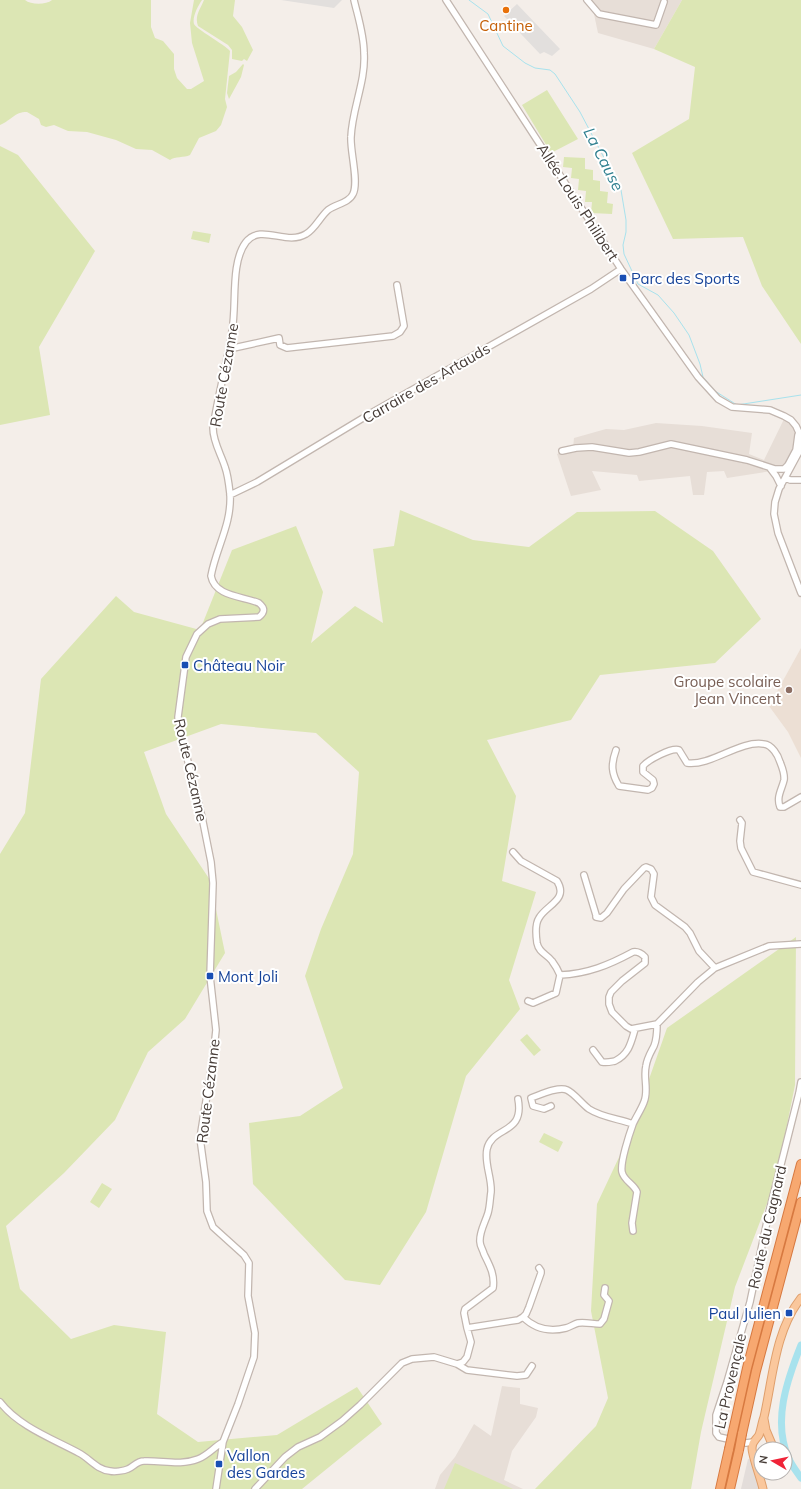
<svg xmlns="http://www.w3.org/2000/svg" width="801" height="1489" viewBox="0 0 801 1489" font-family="Mulish,sans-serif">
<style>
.residential{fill:#e7ded7}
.industrial{fill:#e3ddda}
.education{fill:#ecdfd4}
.green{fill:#dce6b4}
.parking{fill:#e2dfdd}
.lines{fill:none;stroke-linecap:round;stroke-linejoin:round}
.stream{stroke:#a8e2ed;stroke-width:1}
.river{stroke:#a8e2ed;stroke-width:7}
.minor-casing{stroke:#c2b6af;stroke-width:8}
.major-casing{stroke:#df9f6c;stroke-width:9}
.highway-casing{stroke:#d77940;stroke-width:10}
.minor{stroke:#fff;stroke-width:5.5}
.major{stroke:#fac79c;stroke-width:7}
.highway{stroke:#f7a870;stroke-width:8}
.highway-bridge-casing{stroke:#d77940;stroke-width:10;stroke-linecap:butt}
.highway-bridge{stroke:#f7a870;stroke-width:8}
.food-dot{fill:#e8710a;stroke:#fff;stroke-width:1.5}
.transit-dot{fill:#1a4fb4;stroke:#fff;stroke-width:1.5}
.education-dot{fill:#8d6e63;stroke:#fff;stroke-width:1.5}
.labels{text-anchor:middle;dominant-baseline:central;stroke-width:4;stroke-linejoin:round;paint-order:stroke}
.food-label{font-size:15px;fill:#c56008;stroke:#fff}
.street-label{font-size:15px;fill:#473d38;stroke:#fff}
.transit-label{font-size:15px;fill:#164399;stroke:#fff;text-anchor:start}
.education-label{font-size:15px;fill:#785e54;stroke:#fff;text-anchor:end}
.water-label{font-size:16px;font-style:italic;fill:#2e7f8f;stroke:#fff}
</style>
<rect width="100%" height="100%" fill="#f4eee9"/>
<path class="residential" d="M 591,0 L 682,0 L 654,49 L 598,33 Z
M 785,417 L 798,432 L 791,468 L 727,478 L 724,471 L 707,472 L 704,495 L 693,495 L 690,476 L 639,481 L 637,475 L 592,471 L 601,490 L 571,496 L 557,454 L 573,448 L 574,438 L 606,429 L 624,430 L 656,423 L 702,426 L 752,433 L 749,454 L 764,460 Z
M 502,1386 L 520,1388 L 520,1404 L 538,1408 L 536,1417 L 512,1451 L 504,1480 L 523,1489 L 435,1489 L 440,1475 L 455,1457 L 474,1424 L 491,1436 Z"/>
<path class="industrial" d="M 748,1459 L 753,1460 L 759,1489 L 741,1489 Z"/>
<path class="education" d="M 801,648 L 801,758 L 788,732 L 769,706 Z"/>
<path class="green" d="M 0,0 L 25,0 C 31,5 46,5 52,0 L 151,0 L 151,27 L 155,38 L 163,41 L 174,54 L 174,69 L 177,78 L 187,89 L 191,89 L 204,81 L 192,43 L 190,23 L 194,0 L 202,0 C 198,6 192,17 194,24 C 196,29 224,44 230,51 L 225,99 L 227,107 L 221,125 L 216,131 L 199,138 L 190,155 C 184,158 175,156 170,160 L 152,150 L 136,149 L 116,140 L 87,132 L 68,131 L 54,125 L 46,127 L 41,125 L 39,119 L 27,112 C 14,112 12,120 0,125 Z
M 204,0 L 235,0 L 233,16 L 242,27 L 253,50 L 247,61 L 244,59 L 242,61 L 232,59 L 232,50 L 228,45 L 198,26 C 194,16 201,8 204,0 Z
M 682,0 L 801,0 L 801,344 L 762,286 L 743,237 L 673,239 L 632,153 L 689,119 L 695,67 L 654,49 Z
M 243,64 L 244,65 L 241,77 L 229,99 L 227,93 L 229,76 L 236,72 Z
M 547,90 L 578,139 L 551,153 L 522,105 Z
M 0,146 L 18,155 L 95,251 L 39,347 L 50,415 L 0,425 Z
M 564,157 L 585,158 L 585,169 L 593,170 L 593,180 L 600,181 L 600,191 L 608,192 L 607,203 L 613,204 L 612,214 L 591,213 L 592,202 L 585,202 L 586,191 L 578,190 L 579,179 L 571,178 L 572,168 L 563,167 Z
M 193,231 L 211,234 L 209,243 L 191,239 Z
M 400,510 L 473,540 L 529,547 L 577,512 L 655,511 L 713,551 L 761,619 L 715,663 L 600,675 L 571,720 L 487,740 L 516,796 L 502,881 L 536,892 L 509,980 L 520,1009 L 466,1076 L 426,1212 L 380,1285 L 345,1280 L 253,1184 L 249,1123 L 300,1116 L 343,1088 L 305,976 L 321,929 L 353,854 L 359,772 L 316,733 L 221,724 L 144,752 L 166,814 L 210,880 L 225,953 L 185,1019 L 148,1052 L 115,1120 L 64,1173 L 6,1226 L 20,1289 L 71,1339 L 114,1325 L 166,1332 L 157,1414 L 198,1442 L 277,1435 L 357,1387 L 382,1424 L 302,1489 L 0,1489 L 0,854 L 25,813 L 41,679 L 116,596 L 134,612 L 200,630 L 232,550 L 296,526 L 323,592 L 311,643 L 355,606 L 383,623 L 373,549 L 394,546 Z
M 796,937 L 795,1085 L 776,1180 L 735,1287 L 701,1432 L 691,1489 L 535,1489 L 596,1426 L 608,1398 L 591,1311 L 597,1204 L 629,1136 L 667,1028 Z
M 527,1034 L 541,1050 L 534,1056 L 520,1040 Z
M 544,1133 L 563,1142 L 558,1152 L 539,1142 Z
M 102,1183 L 112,1189 L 99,1208 L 90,1202 Z
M 455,1463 L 513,1489 L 444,1489 Z"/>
<path class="parking" d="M 281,0 L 342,0 L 334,8 Z
M 517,4 L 560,49 L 552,56 L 544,52 L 540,54 L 504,16 Z"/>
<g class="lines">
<path class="stream" d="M 469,0 L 488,14 L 503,46 L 525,63 L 535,68 L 550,70 L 555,74 L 580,112 L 621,190 L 626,220 L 626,232 L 623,245 L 624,254 L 638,284 L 658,295 L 674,313 L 689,335 L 700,364 L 703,377 L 715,391 L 737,405 L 801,395"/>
<path class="river" d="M 801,1345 C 787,1380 772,1422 789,1459 C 792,1466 797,1472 801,1478"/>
<g class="minor-casing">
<path id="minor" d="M 446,0 L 621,269 L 698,377 L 718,399 L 732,407 L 770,410 L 784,416 L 791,420 L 796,426 L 801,437 L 800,450 L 779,489 L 775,502 L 774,514 L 778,533 L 801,593
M 587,0 L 599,14 L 656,25 L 664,2
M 229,349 L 279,338 L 280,345 L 287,348 L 393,336 L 400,332 L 404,326 L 397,285
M 562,451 L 576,448 L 592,447 L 629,453 L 639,452 L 671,444 L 747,460 L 775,469 L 784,469 L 788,465 L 796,450 L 798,435
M 770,468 L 776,476 L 781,486
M 786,478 L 790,480 L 801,480
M 230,495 L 257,482 L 373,412 L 591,289 L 621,269
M 616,750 C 611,764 611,773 619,786 L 648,790 L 652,788 L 654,784 L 653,780 L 643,772 L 643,766 C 648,760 672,747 679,750 L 687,763 C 712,766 739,740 764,744 C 772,745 778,755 780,762 C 782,767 785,774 784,780 C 782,789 776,797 780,807 L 784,807 L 801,797
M 740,820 L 742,823 L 740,841 L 741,848 L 753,872 L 801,885
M 513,852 L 521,861 L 557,881 C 569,900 546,905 539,918 C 535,924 536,936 537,943 C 539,953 547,954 552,961 C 555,965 558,970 560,975 C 587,974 609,965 633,952 C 638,951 641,953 645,957 L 645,963 L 622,981 L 611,992 L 609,997 L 609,1004 L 612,1012 L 626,1026 L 631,1029 L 657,1024 L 698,982 L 715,968 L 769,946 L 801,944
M 584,875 L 596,915 L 596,917 L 601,918 L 607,913 L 624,889 L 644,868 L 646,867 L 651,869 L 654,874 L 651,897 L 655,905 L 685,927 L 690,933 L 699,951 L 715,968
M 528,1001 L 533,1003 L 556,993 L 560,975
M 593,1050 L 602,1062 C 607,1063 610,1062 615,1061 C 629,1054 631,1043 635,1029
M 551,1106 L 544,1109 L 533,1106 L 531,1098 C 540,1095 558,1086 567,1090 C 574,1093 582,1104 589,1109 C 601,1117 619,1119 633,1124
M 633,1231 L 632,1223 L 637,1192 C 634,1184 624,1181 622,1172 C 620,1163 629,1135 633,1124 C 636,1117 641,1110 644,1102 C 649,1090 643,1078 646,1066 C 647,1058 651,1052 654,1046 C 657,1039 657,1032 657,1024
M 523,1317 C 535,1329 550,1332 566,1328 C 570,1327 574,1324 578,1323 C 586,1322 593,1324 600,1324 L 604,1319 L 609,1301 L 604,1295 L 605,1288
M 467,1328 L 464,1313 L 465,1309 L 493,1288 C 495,1275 490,1266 484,1254 C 483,1250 480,1246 480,1242 C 479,1232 485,1223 488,1213 C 490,1206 490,1198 491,1192 C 492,1178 484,1163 487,1149 C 492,1126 525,1135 518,1099
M 457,1364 L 463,1362 L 467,1357 L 471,1342 L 467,1328 L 518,1320 L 523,1317 L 526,1314 L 529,1307 L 541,1273 L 541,1271 L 539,1268
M 0,1402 C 18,1426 53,1439 79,1453 C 89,1458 97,1470 110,1471 C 114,1472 124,1471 128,1469 C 133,1467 137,1461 144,1461 C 162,1460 180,1466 198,1459 C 208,1455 214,1447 223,1442
M 753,1442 L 746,1443 L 719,1437 L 716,1433 L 716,1415 L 727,1382 L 750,1302 L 769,1212 L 799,1093 L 801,1082
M 216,1489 L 223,1442 L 238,1404 L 254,1357 L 255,1333 L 248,1296 L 249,1263 L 244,1255 L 213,1227 L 207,1211 L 206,1182 L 200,1138 L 213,1058 L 216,1030 L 210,976 L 213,883 L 211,862 L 202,817 L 181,734 L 178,717 L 186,657 L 197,634 L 208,624 L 220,619 L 259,617 C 265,612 265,608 259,603 C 243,596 215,597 211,576 C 216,548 232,524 230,494 C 229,485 228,475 225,467 C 221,454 213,442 213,428 C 218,395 227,363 232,331 C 237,305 230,263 246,242 C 261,223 286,246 306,234 C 315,229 320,217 328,210 C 336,204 349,203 353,194 C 359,182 350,151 351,137 C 352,109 366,81 364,53 C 364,35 358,17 354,0
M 255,1489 L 285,1457 L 298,1447 L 320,1437 L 342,1421 L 360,1405 L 402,1363 L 412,1359 L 434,1357 L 457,1364 L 467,1370 L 517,1376 L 526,1375 L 532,1366"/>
</g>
<g class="major-casing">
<path id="major" d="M 764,1419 L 766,1430 L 774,1449
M 763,1489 C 761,1479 752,1456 752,1448 C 752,1441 756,1440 759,1435 C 761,1430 762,1422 764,1417 C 773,1377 775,1331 801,1298"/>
</g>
<g class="highway-casing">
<path id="highway" d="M 733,1431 L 747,1368 L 801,1164
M 742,1434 L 756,1371 L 801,1202
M 720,1489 L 729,1449
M 730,1489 L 739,1450"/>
</g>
<use href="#minor" class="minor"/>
<use href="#major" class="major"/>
<use href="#highway" class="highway"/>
<g class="highway-bridge-casing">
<path id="highway-bridge" d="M 729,1449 L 733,1431
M 739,1450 L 742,1434"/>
</g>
<use href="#highway-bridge" class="highway-bridge"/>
</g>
<circle class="food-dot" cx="506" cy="10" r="4"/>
<g class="transit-dot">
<rect x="619" y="274" width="8" height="8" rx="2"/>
<rect x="181" y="661" width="8" height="8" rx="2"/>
<rect x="206" y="972" width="8" height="8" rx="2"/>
<rect x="785" y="1309" width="8" height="8" rx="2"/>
<rect x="215" y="1460" width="8" height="8" rx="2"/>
</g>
<circle class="education-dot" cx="789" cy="690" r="4"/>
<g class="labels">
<g class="food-label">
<text x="506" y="25">Cantine</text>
</g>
<g class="street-label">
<text transform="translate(578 202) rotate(57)">Allée Louis Philibert</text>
<text transform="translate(224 375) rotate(-80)">Route Cézanne</text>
<text transform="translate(426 383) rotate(-30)">Carraire des Artauds</text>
<text transform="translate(191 770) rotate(77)">Route Cézanne</text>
<text transform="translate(208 1091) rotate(-83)">Route Cézanne</text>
<text transform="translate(767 1227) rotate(-77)">Route du Cagnard</text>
<text transform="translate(730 1381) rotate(-77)">La Provençale</text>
</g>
<g class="transit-label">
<text x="631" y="278">Parc des Sports</text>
<text x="193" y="665">Château Noir</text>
<text x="218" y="976">Mont Joli</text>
<text x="781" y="1313" text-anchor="end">Paul Julien</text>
<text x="227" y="1455">Vallon<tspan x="227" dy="17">des Gardes</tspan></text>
</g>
<g class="education-label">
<text x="781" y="681">Groupe scolaire<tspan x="781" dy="17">Jean Vincent</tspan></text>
</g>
<g class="water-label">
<text transform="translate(604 159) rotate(63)">La Cause</text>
</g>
</g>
<g transform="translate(773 1461) rotate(279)"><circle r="19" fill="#ffffff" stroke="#b5b1af"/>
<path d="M0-3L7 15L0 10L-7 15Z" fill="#f02338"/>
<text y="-6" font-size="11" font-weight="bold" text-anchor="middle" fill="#473d38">N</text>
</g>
</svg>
